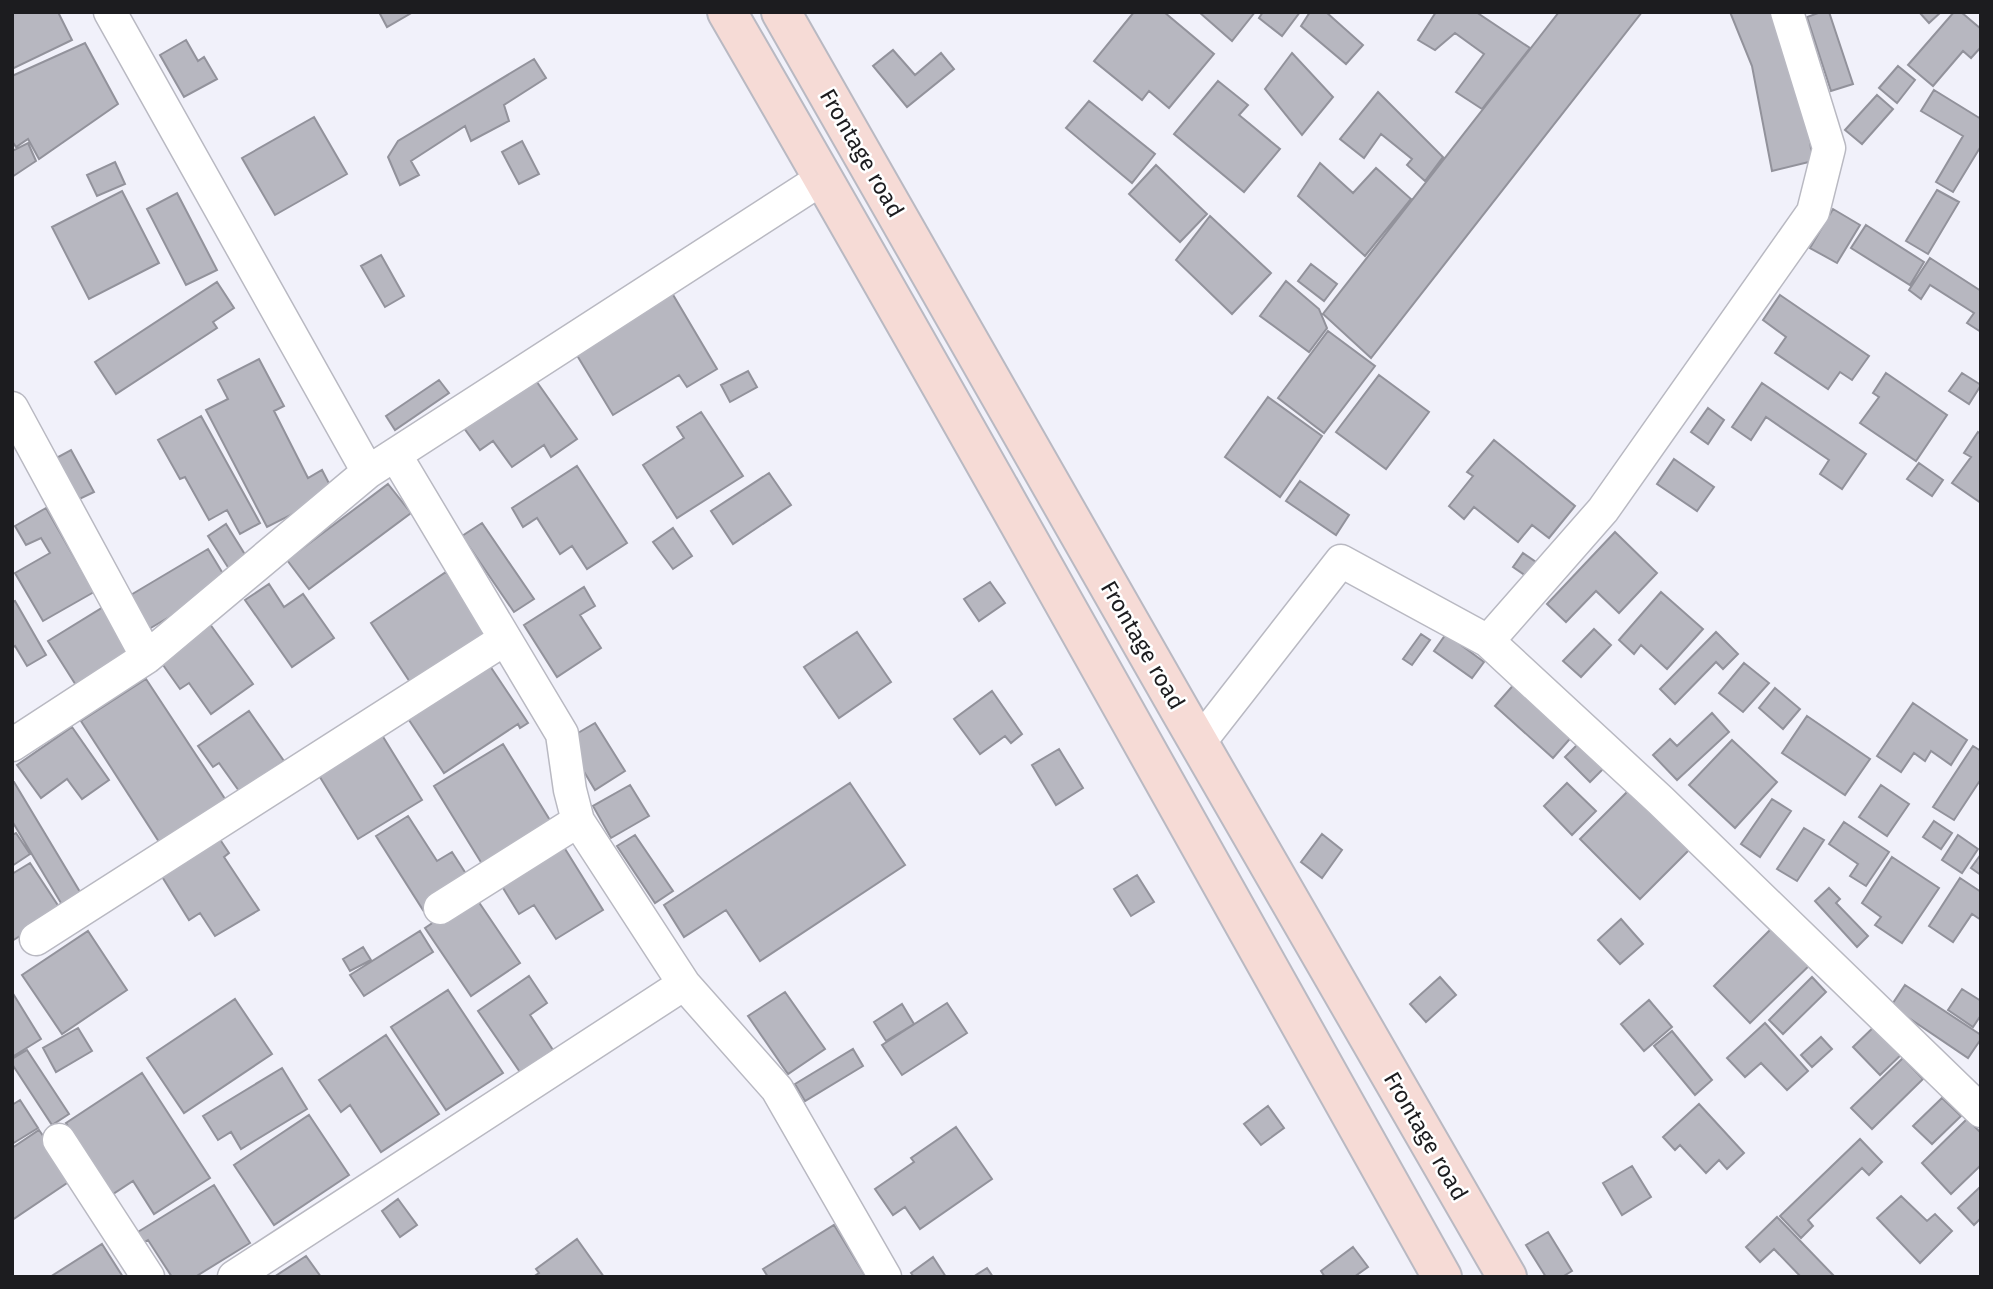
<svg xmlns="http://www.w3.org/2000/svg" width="1993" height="1289" viewBox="0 0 1993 1289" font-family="'Fira Sans',sans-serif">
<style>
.building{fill:#b7b7c0;stroke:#92929b;stroke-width:2}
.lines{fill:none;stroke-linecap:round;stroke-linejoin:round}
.street-casing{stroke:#b9b9c2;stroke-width:35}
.secondary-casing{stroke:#b9b9c2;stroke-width:42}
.street{stroke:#fff;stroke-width:32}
.secondary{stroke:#f6dbd6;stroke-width:38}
.labels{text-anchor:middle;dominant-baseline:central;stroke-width:5;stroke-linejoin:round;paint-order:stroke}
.street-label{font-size:23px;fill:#1c1c1f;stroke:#fff}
</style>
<rect width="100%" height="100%" fill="#f1f1fa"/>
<path class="building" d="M 12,12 L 58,12 L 72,40 L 12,69 Z
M 379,12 L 413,12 L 387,27 Z
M 1134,12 L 1164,12 L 1214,54 L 1169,108 L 1149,91 L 1142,100 L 1094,61 Z
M 1199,12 L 1255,12 L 1232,41 Z
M 1263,12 L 1300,12 L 1282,36 L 1259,18 Z
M 1310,12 L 1326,12 L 1363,45 L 1346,64 L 1301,26 Z
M 1436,12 L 1476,12 L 1530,48 L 1482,109 L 1456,92 L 1484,54 L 1455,33 L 1435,50 L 1418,40 Z
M 1559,12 L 1642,12 L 1371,358 L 1323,314 Z
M 1730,12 L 1782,12 L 1799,72 L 1813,161 L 1772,171 L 1752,66 Z
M 1821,12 L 1829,12 L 1853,84 L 1831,91 L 1807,17 Z
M 1919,12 L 1941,12 L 1929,23 Z
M 1954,12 L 1961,12 L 1981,29 L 1981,47 L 1971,58 L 1963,51 L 1933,86 L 1908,65 Z
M 186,40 L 198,61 L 204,57 L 217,79 L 184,97 L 160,55 Z
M 85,43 L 118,104 L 39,159 L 28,139 L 16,147 L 12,141 L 12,76 Z
M 893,50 L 915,75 L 941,53 L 954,69 L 907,107 L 873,66 Z
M 1292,53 L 1333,97 L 1302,135 L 1265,89 Z
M 534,59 L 546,78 L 504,105 L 509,121 L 471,141 L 465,126 L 411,161 L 419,175 L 400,185 L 388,157 L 398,141 Z
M 1898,66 L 1915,80 L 1897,103 L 1879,88 Z
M 1218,81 L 1248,105 L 1239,115 L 1280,149 L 1244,192 L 1174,134 Z
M 1934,90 L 1981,119 L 1981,146 L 1953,192 L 1936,182 L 1963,136 L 1921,111 Z
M 1378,92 L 1443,157 L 1425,181 L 1407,165 L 1412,159 L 1381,134 L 1364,158 L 1340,139 Z
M 1877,95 L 1893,109 L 1862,144 L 1845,130 Z
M 1089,101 L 1155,154 L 1132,183 L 1066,128 Z
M 314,117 L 347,174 L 275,215 L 242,158 Z
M 522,141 L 539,174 L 519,184 L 502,152 Z
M 28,143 L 36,161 L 12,177 L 12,151 Z
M 115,162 L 125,184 L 97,196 L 87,175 Z
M 1320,163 L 1353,193 L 1376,168 L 1411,199 L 1365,256 L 1298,196 Z
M 1156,165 L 1207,214 L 1180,242 L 1129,194 Z
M 1937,190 L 1959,202 L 1928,254 L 1906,241 Z
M 122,191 L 159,263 L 89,299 L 52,227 Z
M 177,193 L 217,270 L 186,285 L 147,209 Z
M 1833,209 L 1860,225 L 1837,263 L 1810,248 Z
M 1210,216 L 1271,273 L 1232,314 L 1176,260 Z
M 1866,225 L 1924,262 L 1910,285 L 1851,248 Z
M 381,255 L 404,296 L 385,307 L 361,266 Z
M 1930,258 L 1981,291 L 1981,332 L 1967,323 L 1974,313 L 1930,285 L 1921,299 L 1909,290 Z
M 1311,264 L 1337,284 L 1324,301 L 1298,281 Z
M 1286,281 L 1319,309 L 1327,328 L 1309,352 L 1260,316 Z
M 217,282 L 234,308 L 213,322 L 217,328 L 116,394 L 95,362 Z
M 672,293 L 717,369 L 687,387 L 679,375 L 613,415 L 575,352 Z
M 1780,295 L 1869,356 L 1852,380 L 1840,372 L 1828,389 L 1775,353 L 1786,337 L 1763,320 Z
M 1328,331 L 1375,366 L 1324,433 L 1278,398 Z
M 259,359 L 284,406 L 274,411 L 308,478 L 322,470 L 334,493 L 267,527 L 206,410 L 228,399 L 218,380 Z
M 748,371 L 757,387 L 730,402 L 721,385 Z
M 1886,373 L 1947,415 L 1916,461 L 1860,423 L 1879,397 L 1873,393 Z
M 1962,373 L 1981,385 L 1969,404 L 1949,391 Z
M 532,375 L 577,439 L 551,457 L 544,445 L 512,467 L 493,441 L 480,450 L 461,424 Z
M 1379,375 L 1429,412 L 1386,469 L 1336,432 Z
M 439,380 L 449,393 L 395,430 L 386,416 Z
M 1762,383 L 1866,454 L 1842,489 L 1820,474 L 1829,460 L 1766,417 L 1751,440 L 1732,427 Z
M 1268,397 L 1322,436 L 1280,497 L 1225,457 Z
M 1708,408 L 1724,420 L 1708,444 L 1691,432 Z
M 701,412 L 743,476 L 677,518 L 643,465 L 684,438 L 677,427 Z
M 201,416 L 260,523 L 240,534 L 227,510 L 209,520 L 185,477 L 180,479 L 158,440 Z
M 1978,432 L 1981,434 L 1981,503 L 1952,483 L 1971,457 L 1964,453 Z
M 1494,440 L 1575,506 L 1549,538 L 1532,525 L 1518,542 L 1474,507 L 1464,519 L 1449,506 L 1473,476 L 1467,472 Z
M 71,450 L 94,492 L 71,503 L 49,462 Z
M 1674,459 L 1714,487 L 1697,511 L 1657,484 Z
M 1919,463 L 1943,480 L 1932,496 L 1907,479 Z
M 577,466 L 627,543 L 587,569 L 572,546 L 560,554 L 537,518 L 523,527 L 512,508 Z
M 769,473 L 791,505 L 733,544 L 711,511 Z
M 1300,481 L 1349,515 L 1336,535 L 1286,501 Z
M 388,484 L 411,513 L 309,589 L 287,560 Z
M 46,508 L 94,592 L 43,621 L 15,573 L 50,553 L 41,538 L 26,545 L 15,526 Z
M 482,523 L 534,599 L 514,612 L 462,536 Z
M 226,524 L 249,561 L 231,572 L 208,536 Z
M 673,528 L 692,556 L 673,569 L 653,542 Z
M 1615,532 L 1657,573 L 1619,613 L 1596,591 L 1566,622 L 1547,604 Z
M 208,549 L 228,582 L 144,632 L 124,599 Z
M 1523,553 L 1536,562 L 1526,576 L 1513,567 Z
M 446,572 L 488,635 L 412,685 L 371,623 Z
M 990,582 L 1005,603 L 979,621 L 964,599 Z
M 269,584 L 284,607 L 303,594 L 334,638 L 292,667 L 245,600 Z
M 584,587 L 595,606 L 580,615 L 601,648 L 557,677 L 524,625 Z
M 1661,592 L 1703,629 L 1667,669 L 1641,645 L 1634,654 L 1619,640 Z
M 15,601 L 46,655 L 27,666 L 15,646 L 12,648 L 12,602 Z
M 105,606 L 135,656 L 79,690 L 48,641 Z
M 207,620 L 253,684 L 211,714 L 189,683 L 180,689 L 156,655 Z
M 1594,629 L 1611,645 L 1581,677 L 1563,661 Z
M 857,632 L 891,682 L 839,718 L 804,667 Z
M 1716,632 L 1738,654 L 1723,669 L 1716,662 L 1675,704 L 1660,689 Z
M 1421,634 L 1430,640 L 1412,665 L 1403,659 Z
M 1446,634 L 1484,662 L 1472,678 L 1434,651 Z
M 488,663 L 528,723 L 520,728 L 518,724 L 444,773 L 407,717 Z
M 1744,663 L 1769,683 L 1743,712 L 1719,693 Z
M 146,679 L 229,805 L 163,848 L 81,721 Z
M 1517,681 L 1575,733 L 1553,758 L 1495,706 Z
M 1775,688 L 1800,709 L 1783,729 L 1759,708 Z
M 992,691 L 1022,734 L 1011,743 L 1005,736 L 980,754 L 954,719 Z
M 1913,703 L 1967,740 L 1951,765 L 1931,751 L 1925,761 L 1914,753 L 1901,772 L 1877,756 Z
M 249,711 L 284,761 L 239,791 L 219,763 L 213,767 L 198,746 Z
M 1712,713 L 1729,732 L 1677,780 L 1653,755 L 1670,739 L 1677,746 Z
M 1807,716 L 1870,759 L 1845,795 L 1782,753 Z
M 595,723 L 625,771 L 595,790 L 580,765 L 578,733 Z
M 72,727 L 109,780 L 82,799 L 67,779 L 41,798 L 17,765 Z
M 377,727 L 422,800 L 358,839 L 315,769 Z
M 1732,740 L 1777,782 L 1735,828 L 1689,785 Z
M 1581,741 L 1606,766 L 1590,782 L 1565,757 Z
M 503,744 L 556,830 L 487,872 L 434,786 Z
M 1973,746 L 1981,751 L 1981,783 L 1979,782 L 1954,820 L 1933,807 Z
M 1059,749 L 1083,788 L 1056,805 L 1032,765 Z
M 12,782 L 14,782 L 83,897 L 64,908 L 12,821 Z
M 850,783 L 905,865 L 760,961 L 726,910 L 684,937 L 664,905 Z
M 1567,783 L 1596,811 L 1572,835 L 1544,806 Z
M 630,785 L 649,816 L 611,838 L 593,806 Z
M 1881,785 L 1909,804 L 1887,836 L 1859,817 Z
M 1632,787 L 1692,847 L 1640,899 L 1580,839 Z
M 1772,799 L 1791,811 L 1760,857 L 1741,844 Z
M 408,816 L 437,861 L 452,852 L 470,880 L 423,910 L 376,836 Z
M 1934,821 L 1952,833 L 1941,849 L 1923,837 Z
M 1844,822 L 1889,852 L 1866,886 L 1850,876 L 1858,864 L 1829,844 Z
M 1804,828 L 1824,840 L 1797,881 L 1777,869 Z
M 215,832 L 229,853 L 224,857 L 259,910 L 215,936 L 200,913 L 189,920 L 161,875 Z
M 16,833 L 30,854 L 12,866 L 12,835 Z
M 1322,834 L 1342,850 L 1322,878 L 1301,862 Z
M 635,835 L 673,891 L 655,903 L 617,846 Z
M 1958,835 L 1978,849 L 1962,873 L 1942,860 Z
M 562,844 L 603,910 L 556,939 L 534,905 L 519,914 L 500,883 Z
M 1981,854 L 1981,875 L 1971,868 Z
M 1892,857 L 1939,888 L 1902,943 L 1875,925 L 1881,917 L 1862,903 Z
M 30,863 L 61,910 L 12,941 L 12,874 Z
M 1137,875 L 1154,902 L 1131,916 L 1114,889 Z
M 1960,878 L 1981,892 L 1981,920 L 1972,914 L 1953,942 L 1929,926 Z
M 1829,888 L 1840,899 L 1836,903 L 1868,936 L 1857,947 L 1815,901 Z
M 474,895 L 520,963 L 471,996 L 425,928 Z
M 1621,919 L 1643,944 L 1620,964 L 1598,940 Z
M 1777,923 L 1814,961 L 1750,1023 L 1714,986 Z
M 88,931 L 127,990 L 62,1034 L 22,975 Z
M 420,931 L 433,952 L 364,996 L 350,975 Z
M 363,947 L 371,960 L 350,971 L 343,959 Z
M 529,976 L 547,1003 L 530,1015 L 553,1050 L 520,1072 L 478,1011 Z
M 1440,977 L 1456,995 L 1426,1022 L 1410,1004 Z
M 1812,977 L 1826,992 L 1783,1034 L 1769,1020 Z
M 1905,985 L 1981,1035 L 1981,1039 L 1968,1058 L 1891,1006 Z
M 1962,989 L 1981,1001 L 1981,1015 L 1973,1027 L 1948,1010 Z
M 448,990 L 503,1073 L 446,1110 L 391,1027 Z
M 12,992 L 41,1039 L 12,1057 Z
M 785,992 L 825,1049 L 788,1074 L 748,1016 Z
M 235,999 L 272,1054 L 184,1113 L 147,1058 Z
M 1649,1000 L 1672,1027 L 1644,1051 L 1621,1024 Z
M 947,1003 L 967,1033 L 902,1075 L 882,1045 Z
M 902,1004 L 914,1024 L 886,1041 L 874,1022 Z
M 1765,1023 L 1808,1071 L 1787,1090 L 1761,1063 L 1745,1077 L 1727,1058 Z
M 1878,1023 L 1905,1051 L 1880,1075 L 1853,1047 Z
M 78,1028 L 92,1051 L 56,1072 L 43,1048 Z
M 1672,1031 L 1712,1080 L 1695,1095 L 1654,1046 Z
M 386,1035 L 439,1114 L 381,1152 L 350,1105 L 341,1112 L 319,1080 Z
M 1821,1037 L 1832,1049 L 1812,1067 L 1801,1055 Z
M 853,1049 L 863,1066 L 805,1101 L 795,1084 Z
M 27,1050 L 69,1114 L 52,1125 L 12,1064 L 12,1059 Z
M 1903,1058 L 1923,1079 L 1872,1129 L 1851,1108 Z
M 282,1068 L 307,1109 L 241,1149 L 231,1132 L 218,1140 L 203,1116 Z
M 142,1073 L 210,1178 L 154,1214 L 133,1181 L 113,1194 L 66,1123 Z
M 1942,1098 L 1961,1116 L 1932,1144 L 1913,1126 Z
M 20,1100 L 38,1128 L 12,1144 L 12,1105 Z
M 1699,1104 L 1744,1153 L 1727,1169 L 1719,1160 L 1706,1173 L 1680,1145 L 1675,1150 L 1663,1137 Z
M 1268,1106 L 1284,1128 L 1261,1145 L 1244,1124 Z
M 309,1115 L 349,1175 L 274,1225 L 234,1165 Z
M 1967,1119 L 1981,1133 L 1981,1165 L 1951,1194 L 1922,1163 Z
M 956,1127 L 992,1179 L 920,1229 L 905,1207 L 893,1215 L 875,1189 L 914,1162 L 911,1158 Z
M 39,1130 L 73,1179 L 12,1220 L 12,1148 Z
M 1860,1139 L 1882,1162 L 1869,1175 L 1862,1168 L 1808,1220 L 1813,1226 L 1801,1238 L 1780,1216 Z
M 1632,1166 L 1651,1197 L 1622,1215 L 1603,1183 Z
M 214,1185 L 250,1243 L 195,1277 L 172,1277 L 148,1240 L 139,1245 L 133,1235 Z
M 1981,1186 L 1981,1218 L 1974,1225 L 1958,1208 Z
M 1901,1196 L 1927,1221 L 1935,1214 L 1952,1231 L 1920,1263 L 1877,1218 Z
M 398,1199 L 417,1225 L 400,1237 L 382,1211 Z
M 1777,1217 L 1835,1277 L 1801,1277 L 1774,1249 L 1760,1262 L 1746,1247 Z
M 834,1225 L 866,1277 L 768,1277 L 763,1269 Z
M 1548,1232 L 1572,1271 L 1562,1277 L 1546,1277 L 1526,1245 Z
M 577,1239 L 604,1277 L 533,1277 L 539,1273 L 536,1269 Z
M 102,1244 L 123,1277 L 50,1277 Z
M 1353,1247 L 1368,1267 L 1354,1277 L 1325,1277 L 1321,1271 Z
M 306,1256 L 321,1277 L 274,1277 Z
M 933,1257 L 946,1277 L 914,1277 L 911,1273 Z
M 987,1268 L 993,1277 L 973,1277 Z"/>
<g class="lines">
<g class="street-casing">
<path id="street" d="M 110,12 L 368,472
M 12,408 L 147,657
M 396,456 L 562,734 L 570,790 L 578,821 L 684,984 L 777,1089 L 885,1277
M 1488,641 L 1603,510 L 1813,212 L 1829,148 L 1787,12
M 1199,743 L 1341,561 L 1488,641 L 1660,800 L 1981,1111
M 12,745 L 147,657 L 368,472 L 823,178
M 440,908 L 578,821
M 36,939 L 505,639
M 59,1140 L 148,1277
M 234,1277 L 684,984"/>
</g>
<g class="secondary-casing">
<path id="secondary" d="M 727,12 C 970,431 1205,855 1442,1277
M 781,12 L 1181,712 L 1507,1277"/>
</g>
<use href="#street" class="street"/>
<use href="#secondary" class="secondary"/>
</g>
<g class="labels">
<g class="street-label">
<text transform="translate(862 153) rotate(60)">Frontage road</text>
<text transform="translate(1143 645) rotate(60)">Frontage road</text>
<text transform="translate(1426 1136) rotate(60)">Frontage road</text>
</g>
</g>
<rect width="1993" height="1289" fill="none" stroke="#1c1c1f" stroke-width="28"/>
</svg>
